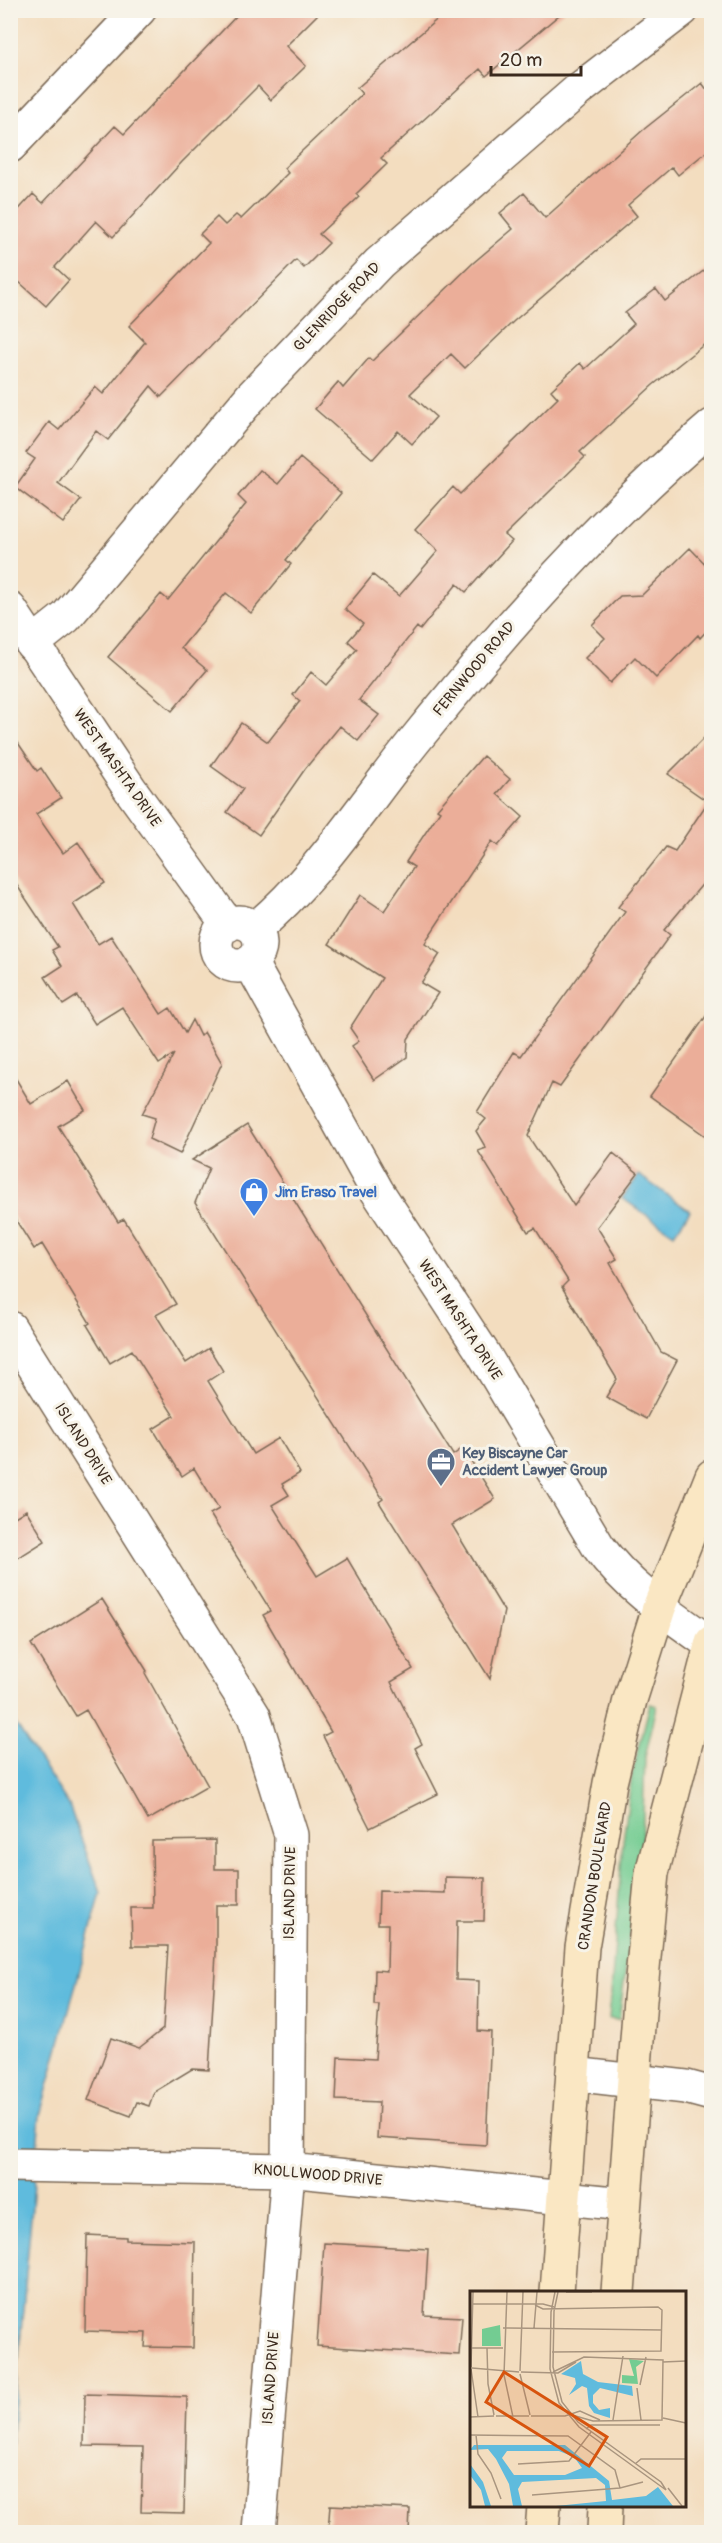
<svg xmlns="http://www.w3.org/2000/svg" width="722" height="2543" viewBox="0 0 722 2543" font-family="Pangolin,sans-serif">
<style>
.green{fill:#73cc92;stroke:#577b58;stroke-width:1.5}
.water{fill:#5fbbdd;stroke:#4d727e;stroke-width:1.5}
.building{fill:#ebae99}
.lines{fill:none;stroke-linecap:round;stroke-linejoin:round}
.minor-casing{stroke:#7b6956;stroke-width:36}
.tertiary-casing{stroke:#7b6956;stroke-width:36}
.secondary-casing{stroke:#7b6956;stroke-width:36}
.minor{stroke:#fff;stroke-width:33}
.tertiary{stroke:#fff;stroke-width:33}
.secondary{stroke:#fae7c3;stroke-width:33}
.labels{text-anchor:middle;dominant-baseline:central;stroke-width:6;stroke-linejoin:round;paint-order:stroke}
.street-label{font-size:15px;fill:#3b2a1e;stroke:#f7f3e8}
.shop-label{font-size:15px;font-weight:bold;fill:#366cbe;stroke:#f7f3e8;text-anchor:start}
.service-label{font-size:15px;font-weight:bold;fill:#4e5e75;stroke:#f7f3e8;text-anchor:start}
.inset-road{fill:none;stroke:#a9957f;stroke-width:1.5}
.view{fill:#d7540e;fill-opacity:0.15;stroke:#d7540e;stroke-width:3}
.inset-edge{fill:none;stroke:#3b2a1e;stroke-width:3}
</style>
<rect width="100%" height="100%" fill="#f7f3e8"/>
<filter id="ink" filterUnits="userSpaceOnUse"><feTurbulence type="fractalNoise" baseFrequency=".0167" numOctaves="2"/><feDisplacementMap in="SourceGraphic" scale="12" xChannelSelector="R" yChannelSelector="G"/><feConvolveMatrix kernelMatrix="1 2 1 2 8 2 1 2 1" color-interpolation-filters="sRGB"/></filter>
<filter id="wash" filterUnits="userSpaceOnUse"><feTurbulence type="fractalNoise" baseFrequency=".008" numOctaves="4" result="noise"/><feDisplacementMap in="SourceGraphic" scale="24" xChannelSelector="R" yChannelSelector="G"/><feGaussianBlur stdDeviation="1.35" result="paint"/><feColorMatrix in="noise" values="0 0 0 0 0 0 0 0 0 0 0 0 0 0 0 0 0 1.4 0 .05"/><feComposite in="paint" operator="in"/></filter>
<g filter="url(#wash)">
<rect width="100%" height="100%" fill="#f3ddbf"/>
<path class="green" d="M 650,1704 L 657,1706 L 645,1757 L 642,1848 L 619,2020 L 609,2019 L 623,1841 L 632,1774 Z"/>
<path class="water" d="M 639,1175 L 690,1211 L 674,1234 L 622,1198 Z
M 11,1717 L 69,1805 L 101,1893 L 40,2115 L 11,2446 Z"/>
<g id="blocks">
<path class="building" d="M 242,10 L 322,10 L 286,46 L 306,66 L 271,100 L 258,86 L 182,162 L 113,237 L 96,221 L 55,267 L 69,280 L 46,306 L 10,274 L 10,219 L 33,194 L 43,203 L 115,126 L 124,134 Z
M 448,10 L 565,10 L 486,76 L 480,69 L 381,158 L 387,164 L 356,194 L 359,197 L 319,234 L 329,243 L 304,268 L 296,260 L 161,397 L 151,386 L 108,440 L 96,431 L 58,483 L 81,500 L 63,523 L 15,487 L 35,459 L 26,453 L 49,422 L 59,430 L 95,387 L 103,394 L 145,342 L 129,326 L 209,243 L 200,234 L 217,217 L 225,225 L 236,215 L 241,219 L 288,173 L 284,168 L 362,94 L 357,88 Z
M 702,83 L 711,95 L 711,148 L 678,175 L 672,167 L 628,205 L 637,216 L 514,321 L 465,368 L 451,354 L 410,394 L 436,417 L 412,444 L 398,431 L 373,459 L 315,409 L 338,382 L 343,388 L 369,358 L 372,361 L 473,263 L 513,229 L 500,213 L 524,193 L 545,218 L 643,130 Z
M 711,265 L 711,339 L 653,385 L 580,452 L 585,457 L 505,535 L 512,541 L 466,592 L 457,584 L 420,630 L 417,627 L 359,700 L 379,715 L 358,741 L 340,726 L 305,769 L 259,835 L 227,812 L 243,789 L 211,766 L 241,723 L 268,742 L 300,701 L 293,695 L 311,672 L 326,685 L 357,649 L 348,641 L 363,624 L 345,609 L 373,575 L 399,596 L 407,587 L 438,551 L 415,529 L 453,487 L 460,494 L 558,398 L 551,390 L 580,363 L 585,369 L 634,324 L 625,313 L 656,289 L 665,301 Z
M 300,458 L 341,493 L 286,560 L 291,564 L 251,613 L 226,593 L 181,648 L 207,670 L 172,711 L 108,657 L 161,594 L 168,600 L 246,504 L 238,496 L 260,470 L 278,484 Z
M 690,548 L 711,570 L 711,626 L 700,638 L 698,635 L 656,678 L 635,657 L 610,683 L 585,658 L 605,638 L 592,625 L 620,596 L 642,595 Z
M 10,731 L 37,771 L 41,768 L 61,798 L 36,814 L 63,853 L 78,842 L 105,883 L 73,904 L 98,944 L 111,936 L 161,1014 L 170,1008 L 185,1033 L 192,1020 L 200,1036 L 204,1032 L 222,1063 L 180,1154 L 149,1139 L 155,1118 L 142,1114 L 174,1054 L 159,1064 L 122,1007 L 95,1024 L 77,996 L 63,1005 L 45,977 L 62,966 L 52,950 L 58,947 L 10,875 Z
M 711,731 L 711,874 L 664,930 L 670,935 L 560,1087 L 552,1083 L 528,1136 L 574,1206 L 613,1153 L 638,1173 L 597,1227 L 617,1259 L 610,1263 L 661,1352 L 677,1360 L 646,1419 L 606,1397 L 617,1379 L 562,1287 L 568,1281 L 535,1228 L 528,1232 L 478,1151 L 486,1148 L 476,1131 L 486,1119 L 477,1112 L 514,1052 L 521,1056 L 625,912 L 618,907 L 666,847 L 675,851 L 708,802 L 668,774 Z
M 483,756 L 510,779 L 497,794 L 523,817 L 498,846 L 492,841 L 427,939 L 425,944 L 440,954 L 421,983 L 438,993 L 408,1039 L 407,1057 L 374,1080 L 352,1046 L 359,1041 L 350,1028 L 382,978 L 329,944 L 360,895 L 384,911 L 414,867 L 406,862 L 440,811 L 437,809 Z
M 711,1009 L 711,1140 L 650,1096 Z
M 10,1069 L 31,1104 L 68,1081 L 85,1110 L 58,1126 L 118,1222 L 124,1219 L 176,1304 L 156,1315 L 186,1363 L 209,1348 L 223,1371 L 208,1381 L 253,1454 L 279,1438 L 300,1473 L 282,1484 L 289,1495 L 272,1505 L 317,1576 L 347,1558 L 413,1669 L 391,1682 L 422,1744 L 415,1748 L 438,1794 L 370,1828 L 323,1736 L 331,1732 L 263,1615 L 271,1611 L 210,1514 L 219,1509 L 194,1468 L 182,1476 L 153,1429 L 174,1416 L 132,1350 L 110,1363 L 87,1325 L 90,1323 L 42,1244 L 34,1249 L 10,1211 Z
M 247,1125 L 453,1455 L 463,1448 L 495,1499 L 452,1525 L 504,1611 L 490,1679 L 379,1502 L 383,1499 L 195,1203 L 209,1168 L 192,1160 Z
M 26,1510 L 45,1541 L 10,1563 L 10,1520 Z
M 102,1599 L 147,1671 L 145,1673 L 208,1786 L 148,1820 L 86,1710 L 76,1716 L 31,1644 Z
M 215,1840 L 215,1869 L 239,1869 L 239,1905 L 216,1905 L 216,1954 L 209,2070 L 192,2069 L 154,2092 L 149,2106 L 137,2102 L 131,2116 L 88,2100 L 111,2038 L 139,2048 L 163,2029 L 168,1946 L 132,1946 L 131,1908 L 153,1908 L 152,1841 Z
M 445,1877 L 485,1878 L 484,1921 L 457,1921 L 456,1980 L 479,1981 L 478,2031 L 491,2032 L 486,2145 L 377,2138 L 379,2102 L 336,2100 L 338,2057 L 375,2059 L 379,2005 L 374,2005 L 375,1970 L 387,1971 L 388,1924 L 378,1924 L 379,1891 L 445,1893 Z
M 87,2235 L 126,2237 L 126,2240 L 195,2242 L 193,2348 L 145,2347 L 146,2333 L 85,2331 Z
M 324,2243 L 428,2249 L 424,2315 L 462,2317 L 459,2355 L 317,2346 Z
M 85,2394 L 187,2397 L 184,2513 L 141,2512 L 143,2447 L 84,2446 Z
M 330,2505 L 410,2509 L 409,2532 L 328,2532 Z"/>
</g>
</g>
<g filter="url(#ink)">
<use href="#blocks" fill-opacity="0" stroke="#7b6956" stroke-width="1.5"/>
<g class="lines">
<g class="minor-casing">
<path id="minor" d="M 10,146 L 139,10
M 32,644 L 66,617 L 250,398 L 379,263 L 577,91 L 682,10
M 255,929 C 319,876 364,803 416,739 C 507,627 602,519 712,426
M 10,1328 L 254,1716 L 291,1835 L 288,2170 L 259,2532
M 573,2074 L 686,2087 L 712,2094
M 10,2165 L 288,2170 L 624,2204"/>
</g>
<g class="tertiary-casing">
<path id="tertiary" d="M 10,609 L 130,789 L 228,925
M216 944a22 22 0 1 1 44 0a22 22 0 1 1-44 0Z
M 250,962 L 377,1191 L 483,1353 L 598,1546 C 627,1587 670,1615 711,1644"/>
</g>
<g class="secondary-casing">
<path id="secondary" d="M 557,2292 L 582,1947 L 610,1783 L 630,1700 L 659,1608 L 712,1476
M 618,2292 L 640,2000 L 652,1873 L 712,1642
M 542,2532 L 544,2506
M 604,2532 L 605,2506"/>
</g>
<use href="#minor" class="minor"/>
<use href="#tertiary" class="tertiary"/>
<use href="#secondary" class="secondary"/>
</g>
</g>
<defs>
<g id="shop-pin" transform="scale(1.5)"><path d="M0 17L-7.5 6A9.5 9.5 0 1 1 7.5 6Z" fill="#3f7fe0" stroke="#f7f3e8"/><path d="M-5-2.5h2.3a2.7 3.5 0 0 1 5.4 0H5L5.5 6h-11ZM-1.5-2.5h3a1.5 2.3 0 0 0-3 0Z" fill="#fff"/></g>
<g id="office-pin" transform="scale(1.5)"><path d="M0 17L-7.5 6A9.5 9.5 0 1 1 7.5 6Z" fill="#5c6f8a" stroke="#f7f3e8"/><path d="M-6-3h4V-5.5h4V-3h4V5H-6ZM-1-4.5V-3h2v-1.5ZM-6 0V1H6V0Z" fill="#fff"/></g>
</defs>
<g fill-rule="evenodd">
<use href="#shop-pin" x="254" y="1192"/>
<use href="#office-pin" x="441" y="1462"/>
</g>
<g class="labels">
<g class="street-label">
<text transform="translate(337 307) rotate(-46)">GLENRIDGE ROAD</text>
<text transform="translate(474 669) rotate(-50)">FERNWOOD ROAD</text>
<text transform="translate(117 768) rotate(55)">WEST MASHTA DRIVE</text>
<text transform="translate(460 1320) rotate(57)">WEST MASHTA DRIVE</text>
<text transform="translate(83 1444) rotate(58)">ISLAND DRIVE</text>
<text transform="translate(595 1876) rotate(-81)">CRANDON BOULEVARD</text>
<text transform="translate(290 1893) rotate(-89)">ISLAND DRIVE</text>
<text transform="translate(318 2175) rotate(5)">KNOLLWOOD DRIVE</text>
<text transform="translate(271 2378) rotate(-86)">ISLAND DRIVE</text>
</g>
<g class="shop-label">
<text x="275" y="1192">Jim Eraso Travel</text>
</g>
<g class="service-label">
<text x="462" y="1453">Key Biscayne Car<tspan x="462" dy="17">Accident Lawyer Group</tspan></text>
</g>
</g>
<g transform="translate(470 2291)">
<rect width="216" height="216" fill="#f3ddbf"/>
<path d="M 30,34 L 31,55 L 12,55 L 12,38 ZM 159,68 L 174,70 L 166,76 L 168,93 L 152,92 L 152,84 L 164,85 Z" fill="#73cc92"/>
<path d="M 111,70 L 113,83 L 128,91 L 162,95 L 163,105 L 130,97 L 123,104 L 123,112 L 129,119 L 140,117 L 140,127 L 124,122 L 119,115 L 117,97 L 112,95 L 99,104 L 106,93 L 105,87 L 91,83 ZM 4,154 L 95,154 L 139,190 L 142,209 L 176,205 L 188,196 L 203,215 L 86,215 L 136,210 L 135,194 L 126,187 L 52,191 L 48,198 L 52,215 L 43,215 L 39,193 L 26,168 L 18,158 L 0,159 ZM 37,160 L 89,160 L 104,166 L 112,177 L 95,184 L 44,184 L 32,167 ZM 0,173 L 13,191 L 21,215 L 15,215 L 11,199 L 0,184 Z" fill="#5fbbdd" fill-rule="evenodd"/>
<path class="inset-road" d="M 37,1 L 34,84 L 43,126M 85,1 L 81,21 L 80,78 L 89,112 L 109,136 L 196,199 L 191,191 L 108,131 L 92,111 L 83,76 L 84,20 L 88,1M 96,1 L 122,1M 2,13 L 73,13 L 84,16M 65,14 L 73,18 L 188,16 L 192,19 L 191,60 L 82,61M 33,37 L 192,39M 64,37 L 67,1M 1,57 L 33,57M 17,57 L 18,93 L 24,124M 193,71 L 216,70M 1,76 L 3,1M 2,77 L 49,81M 1,78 L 8,126M 50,80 L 53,1M 51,81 L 88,82 L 106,71M 83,81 L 114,66 L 193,69 L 192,129 L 123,130 L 102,124M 50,83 L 60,124M 170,94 L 176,66M 167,97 L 171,129M 26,125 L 59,125M 61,125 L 95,125 L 110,120 L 130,129M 0,126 L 24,125M 193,127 L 216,132M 143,129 L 153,65M 116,138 L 121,134 L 190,134M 0,144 L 98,145 L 145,179 L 150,197M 6,144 L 8,163 L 21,182 L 31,208M 48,173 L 99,170 L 121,141M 165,173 L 171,168 L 216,168M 198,197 L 212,215M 62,204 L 150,197 L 173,191"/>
<path class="view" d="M 34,81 L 137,146 L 119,175 L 16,111 Z"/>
<rect width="216" height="216" class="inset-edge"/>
</g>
<rect width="722" height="2543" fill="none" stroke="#f7f3e8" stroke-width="36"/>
<path d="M491 66v9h90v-9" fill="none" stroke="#3b2a1e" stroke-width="3"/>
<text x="500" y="66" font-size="18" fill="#3b2a1e" stroke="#f7f3e8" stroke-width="4.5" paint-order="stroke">20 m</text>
</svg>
